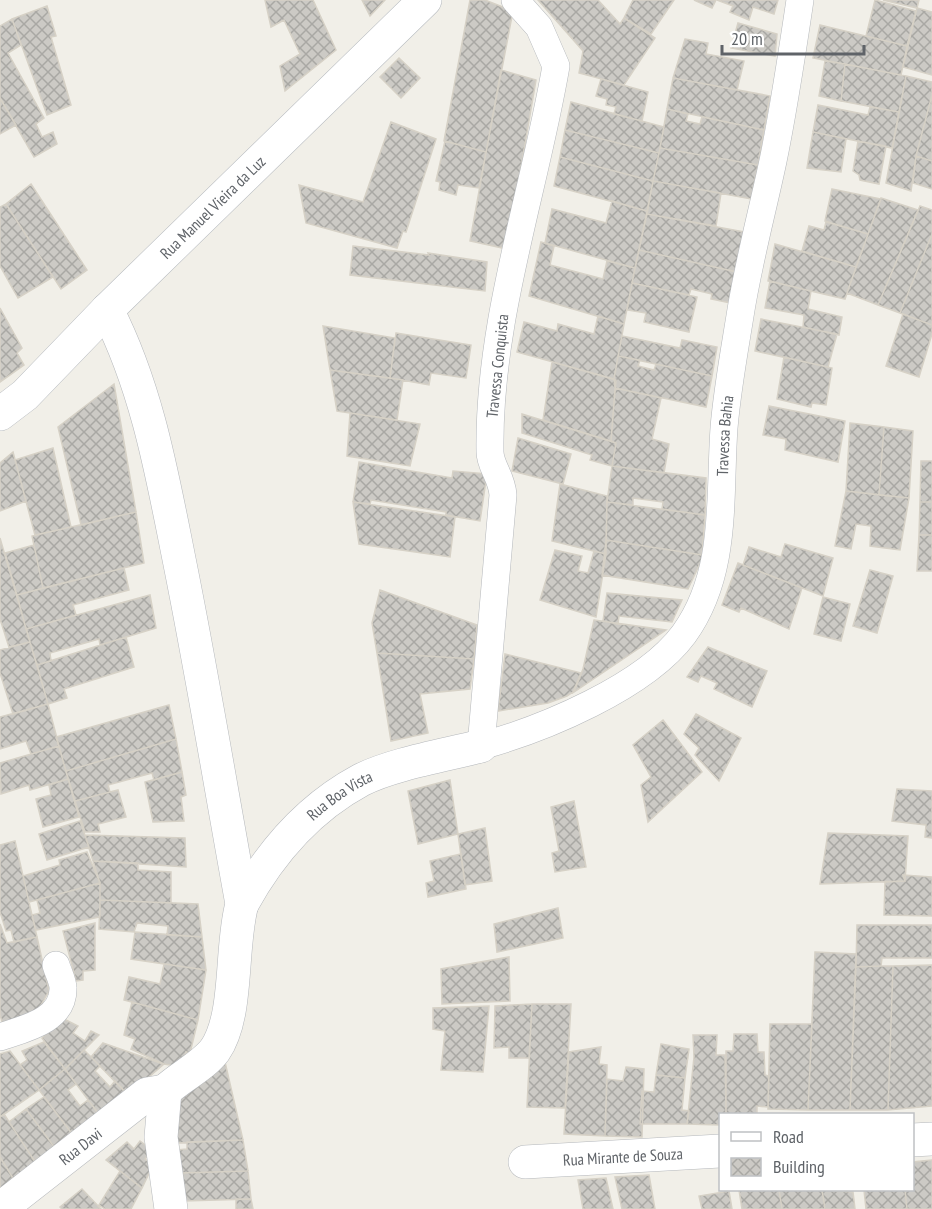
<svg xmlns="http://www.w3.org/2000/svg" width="932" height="1209" viewBox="0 0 932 1209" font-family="'PT Sans Narrow',sans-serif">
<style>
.building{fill:url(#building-cross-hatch);stroke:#d6d1c6;stroke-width:1.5}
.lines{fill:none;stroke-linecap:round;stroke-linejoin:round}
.lane-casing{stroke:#b5b8bc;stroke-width:28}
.street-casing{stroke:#b5b8bc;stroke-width:34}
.secondary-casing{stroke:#b6babf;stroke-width:34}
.lane{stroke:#fff;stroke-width:27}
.street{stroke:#fff;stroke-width:33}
.secondary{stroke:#fff;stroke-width:33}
.labels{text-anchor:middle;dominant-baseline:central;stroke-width:4.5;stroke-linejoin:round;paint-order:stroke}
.street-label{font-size:16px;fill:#5f6368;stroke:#fff}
</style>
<defs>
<pattern id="building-cross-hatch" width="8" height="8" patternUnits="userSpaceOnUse" patternTransform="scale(1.5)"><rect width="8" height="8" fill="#cccac5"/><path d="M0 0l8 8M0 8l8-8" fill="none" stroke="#a9a8a4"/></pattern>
</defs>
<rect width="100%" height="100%" fill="#f1efe8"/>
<path class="building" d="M 265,0 L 313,0 L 336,50 L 285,91 L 280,66 L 300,54 L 284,20 L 271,27 Z
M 362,0 L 385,0 L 370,16 Z
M 470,0 L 485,0 L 513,11 L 486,152 L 444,141 Z
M 538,0 L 598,0 L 620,24 L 624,18 L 655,38 L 624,85 L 579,73 L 583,51 Z
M 633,0 L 674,0 L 651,34 L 624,18 Z
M 694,0 L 716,0 L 712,8 Z
M 717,0 L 778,0 L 774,14 L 753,7 L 749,20 L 730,12 L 733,6 Z
M 875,0 L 916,11 L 907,46 L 866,36 Z
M 883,0 L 919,0 L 917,8 Z
M 47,6 L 56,36 L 51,37 L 71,105 L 47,115 L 12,19 Z
M 917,8 L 932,12 L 932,75 L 903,67 Z
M 12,19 L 21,45 L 8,53 L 44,118 L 36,124 L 42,137 L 53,132 L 57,144 L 34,157 L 0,98 L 0,26 Z
M 738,23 L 777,34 L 775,56 L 731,48 Z
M 820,25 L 907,46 L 901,75 L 813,58 Z
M 685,39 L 708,43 L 706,54 L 744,61 L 737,90 L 673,78 Z
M 399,58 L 420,78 L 401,98 L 380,77 Z
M 825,61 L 845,64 L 841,101 L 819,96 Z
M 845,64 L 906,76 L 899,112 L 841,101 Z
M 501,70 L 536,80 L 507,249 L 470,241 Z
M 906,76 L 932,82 L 932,95 L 916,156 L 911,191 L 886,183 Z
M 673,78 L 770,96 L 764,130 L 667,109 Z
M 601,79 L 648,92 L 642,121 L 614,114 L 616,107 L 606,105 L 607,99 L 596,96 Z
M 932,95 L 932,161 L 916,156 Z
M 0,98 L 16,125 L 0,134 Z
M 571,102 L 664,127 L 659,153 L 565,130 Z
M 818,105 L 868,115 L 870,107 L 899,112 L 892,148 L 813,132 Z
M 667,109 L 688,114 L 686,121 L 700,124 L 702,117 L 764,130 L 758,165 L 660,148 Z
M 391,122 L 436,139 L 406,232 L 403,231 L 397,248 L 306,223 L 299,185 L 363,202 Z
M 565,130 L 659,153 L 653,181 L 560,157 Z
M 813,132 L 846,139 L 841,172 L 807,168 Z
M 445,141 L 486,152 L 479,188 L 458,185 L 456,195 L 439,190 L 440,182 L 436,181 Z
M 858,141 L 886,146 L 879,184 L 860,180 L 859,175 L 853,171 Z
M 660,148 L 758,165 L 751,199 L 653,181 Z
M 916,156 L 932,161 L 932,189 L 913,183 Z
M 560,157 L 653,181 L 647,211 L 554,186 Z
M 653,181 L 721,193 L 716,226 L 647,214 Z
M 31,184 L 87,270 L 61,289 L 6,204 Z
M 832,189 L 881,199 L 868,234 L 825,221 Z
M 881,198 L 918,210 L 878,305 L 847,293 Z
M 612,201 L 647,211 L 635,268 L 545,243 L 552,209 L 606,223 Z
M 6,204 L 53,277 L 18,298 L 0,266 L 0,207 Z
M 920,206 L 932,210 L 932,234 L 900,313 L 878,305 Z
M 647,214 L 745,232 L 737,272 L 639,250 Z
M 826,222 L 868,234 L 856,267 L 802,251 L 809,226 L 824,230 Z
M 932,234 L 932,325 L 900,313 Z
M 541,242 L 554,246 L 550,265 L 603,279 L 607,261 L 635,268 L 624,324 L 529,296 Z
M 775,244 L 856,267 L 845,299 L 768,281 Z
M 353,246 L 429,255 L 428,253 L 487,262 L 485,291 L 350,275 Z
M 639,250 L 737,272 L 731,303 L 711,299 L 712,294 L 691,289 L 689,295 L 632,283 Z
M 770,281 L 811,291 L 808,309 L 842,317 L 839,335 L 803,327 L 804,315 L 765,308 Z
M 632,283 L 697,297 L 689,332 L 644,322 L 646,313 L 627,310 Z
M 0,308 L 22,348 L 17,353 L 24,365 L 0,382 Z
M 903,314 L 932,325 L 932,334 L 919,377 L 886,366 Z
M 598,316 L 624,324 L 614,379 L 517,352 L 524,322 L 557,331 L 558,324 L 594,334 Z
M 761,319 L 837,334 L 828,367 L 755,351 Z
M 323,326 L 395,338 L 390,378 L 330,370 Z
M 396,333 L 471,345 L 466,378 L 431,373 L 429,385 L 390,378 Z
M 622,336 L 680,348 L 682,340 L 717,347 L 712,376 L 618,356 Z
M 618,356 L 640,360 L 638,366 L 654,370 L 656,364 L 712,376 L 706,407 L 615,388 L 614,379 Z
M 784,357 L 832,368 L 826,405 L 812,403 L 811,407 L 777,399 Z
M 552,362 L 616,380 L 611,441 L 543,420 Z
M 330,370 L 403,380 L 397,420 L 337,411 Z
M 114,384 L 136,512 L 81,525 L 58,427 Z
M 615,388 L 661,398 L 652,439 L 669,444 L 664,473 L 612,466 L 616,443 L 611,441 Z
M 769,406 L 845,421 L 838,462 L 785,450 L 786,439 L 763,435 Z
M 350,413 L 420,424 L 410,466 L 347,456 Z
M 522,414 L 616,443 L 612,466 L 590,460 L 592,455 L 522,433 Z
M 850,423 L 884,427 L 879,495 L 846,491 Z
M 884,427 L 913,431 L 909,498 L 879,495 Z
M 518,438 L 571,454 L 563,484 L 512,471 Z
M 53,448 L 71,527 L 35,535 L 15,460 Z
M 13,452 L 26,501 L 0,511 L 0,463 Z
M 921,461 L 932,461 L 932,502 L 920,502 Z
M 359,462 L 452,478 L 453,471 L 487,474 L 480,521 L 446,515 L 446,512 L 371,500 L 370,504 L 353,502 Z
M 612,466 L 706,478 L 705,515 L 662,509 L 663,502 L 633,498 L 633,505 L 607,502 Z
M 560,484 L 607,496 L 606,554 L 552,541 Z
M 846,491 L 909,498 L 900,550 L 870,546 L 871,526 L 856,524 L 851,549 L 835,546 Z
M 353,502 L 455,517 L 450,557 L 359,544 Z
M 607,502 L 705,515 L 702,555 L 606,540 Z
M 920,502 L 932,502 L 932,535 L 919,535 Z
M 136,512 L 144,563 L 43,588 L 32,536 Z
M 919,535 L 932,535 L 932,571 L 917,571 Z
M 0,538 L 30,642 L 9,647 L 0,619 Z
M 606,540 L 702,555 L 703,557 L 688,589 L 602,575 Z
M 785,544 L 833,558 L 823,596 L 743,565 L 749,547 L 781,557 Z
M 34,545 L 43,588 L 17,595 L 5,553 Z
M 555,550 L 582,556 L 578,571 L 588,573 L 594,551 L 606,554 L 596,617 L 540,600 Z
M 738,563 L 802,588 L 789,629 L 741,608 L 739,612 L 722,605 Z
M 124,568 L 129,590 L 73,605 L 76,615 L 26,629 L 17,595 Z
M 870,570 L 893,576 L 877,633 L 853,626 Z
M 380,590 L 477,625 L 474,659 L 377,653 L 372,623 Z
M 607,593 L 682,600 L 672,622 L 619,616 L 618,624 L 603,621 Z
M 150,595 L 156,628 L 100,645 L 99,639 L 50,653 L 51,661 L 37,665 L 26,629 Z
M 823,597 L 850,604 L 841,641 L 814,634 Z
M 594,620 L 666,630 L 574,692 L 583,669 Z
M 126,637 L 134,667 L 64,689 L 67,698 L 48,704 L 37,665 Z
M 30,642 L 48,704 L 13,714 L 0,673 L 0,650 Z
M 708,647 L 767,671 L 752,707 L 714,689 L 717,683 L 701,676 L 698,682 L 687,677 Z
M 377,653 L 474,659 L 470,689 L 420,694 L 428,733 L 391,741 Z
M 505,654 L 581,673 L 573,692 L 567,696 L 548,703 L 498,711 Z
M 48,704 L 59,746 L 31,754 L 26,741 L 0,749 L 0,717 Z
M 169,705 L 176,739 L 66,771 L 56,737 Z
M 696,714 L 741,738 L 719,781 L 695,755 L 699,748 L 684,734 Z
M 663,720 L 702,772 L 648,822 L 641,785 L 651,777 L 633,745 Z
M 176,739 L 182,772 L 154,780 L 152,773 L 108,785 L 110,792 L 75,801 L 66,771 Z
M 59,746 L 68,779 L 30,790 L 29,785 L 1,794 L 0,763 Z
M 182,772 L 186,795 L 181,797 L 184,821 L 153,822 L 145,782 Z
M 68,779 L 79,817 L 43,827 L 36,799 L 51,795 L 49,785 Z
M 450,780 L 458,834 L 418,844 L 408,791 Z
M 897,789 L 932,791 L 932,838 L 925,837 L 926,825 L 892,821 Z
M 118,790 L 126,817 L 98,824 L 100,832 L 85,832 L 75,801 Z
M 574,801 L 586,867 L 555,872 L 552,853 L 559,851 L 551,807 Z
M 80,821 L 89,847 L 47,860 L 39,834 Z
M 485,828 L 492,881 L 465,885 L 458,834 Z
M 828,833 L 908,836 L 905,881 L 820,884 Z
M 85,835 L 185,838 L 186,867 L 93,861 Z
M 15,841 L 37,937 L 14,942 L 11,930 L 6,931 L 0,912 L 0,845 Z
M 87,852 L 100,883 L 29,902 L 23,876 L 60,865 L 59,860 Z
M 461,854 L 466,889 L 428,897 L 426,883 L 434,881 L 430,861 Z
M 93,861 L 138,863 L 138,870 L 171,872 L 171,903 L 100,900 L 100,883 Z
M 903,875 L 932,877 L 932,916 L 884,915 L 885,882 L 905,881 Z
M 100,883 L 100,917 L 36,930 L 32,915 L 40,913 L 37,900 Z
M 100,900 L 198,904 L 202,937 L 167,935 L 168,926 L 137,923 L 134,932 L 99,929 Z
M 558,908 L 563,938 L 497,952 L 494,924 Z
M 95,923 L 95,970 L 83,971 L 83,980 L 76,981 L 63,931 Z
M 0,924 L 7,943 L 37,937 L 49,991 L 37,1012 L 3,1025 L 0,1015 Z
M 857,925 L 932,925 L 932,958 L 882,958 L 881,966 L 856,967 Z
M 135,932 L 202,937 L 206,970 L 131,959 Z
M 815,952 L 856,954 L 850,1110 L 808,1110 Z
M 509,957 L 510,1001 L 442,1004 L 441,969 Z
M 164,964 L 206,970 L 198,1020 L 124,1000 L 129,977 L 160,984 Z
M 932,965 L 932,1106 L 888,1110 L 893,966 Z
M 881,966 L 893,966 L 888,1110 L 850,1110 L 856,967 Z
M 132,1002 L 198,1020 L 190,1053 L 186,1052 L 182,1067 L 164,1064 L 131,1049 L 135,1039 L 124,1035 Z
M 532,1004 L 529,1058 L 509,1058 L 509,1047 L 494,1048 L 495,1006 Z
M 532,1004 L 571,1004 L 565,1108 L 527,1107 Z
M 489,1006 L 483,1072 L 441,1070 L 445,1031 L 433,1029 L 433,1008 Z
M 64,1019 L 78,1026 L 73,1033 L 85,1041 L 91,1031 L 99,1035 L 65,1069 L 42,1038 Z
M 770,1024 L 812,1024 L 808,1110 L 768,1109 Z
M 734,1034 L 757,1034 L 758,1052 L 764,1052 L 765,1075 L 769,1076 L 768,1107 L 757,1106 L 757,1114 L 726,1114 L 726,1051 L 733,1051 Z
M 693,1035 L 717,1035 L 716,1055 L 725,1055 L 726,1114 L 720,1114 L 720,1125 L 687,1124 L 694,1057 Z
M 44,1042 L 65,1069 L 39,1090 L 20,1065 L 27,1060 L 22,1051 Z
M 103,1043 L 163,1064 L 164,1064 L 128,1095 L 91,1057 Z
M 661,1044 L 689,1049 L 685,1078 L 656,1075 Z
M 601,1047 L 599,1064 L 607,1065 L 607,1067 L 605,1136 L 564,1134 L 569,1052 Z
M 84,1050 L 100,1066 L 95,1071 L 110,1087 L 115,1081 L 128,1095 L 101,1117 L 65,1069 Z
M 10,1051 L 39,1090 L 0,1117 L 0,1054 Z
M 225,1062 L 243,1140 L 176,1143 L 176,1091 Z
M 626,1067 L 644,1069 L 642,1137 L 605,1136 L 607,1079 L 623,1081 Z
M 65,1069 L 76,1084 L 68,1090 L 80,1106 L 88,1100 L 101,1117 L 76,1139 L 39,1090 Z
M 656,1075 L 685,1078 L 682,1110 L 689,1111 L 687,1124 L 640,1124 L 642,1091 L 654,1092 Z
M 44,1097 L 76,1139 L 58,1152 L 26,1109 Z
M 26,1109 L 58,1152 L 39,1168 L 9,1122 Z
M 4,1114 L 39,1168 L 16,1183 L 0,1157 L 0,1117 Z
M 243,1140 L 248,1171 L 179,1173 L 177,1150 L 187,1149 L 187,1142 Z
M 140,1141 L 152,1150 L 145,1159 L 153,1165 L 142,1188 L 106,1160 L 127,1142 L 134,1149 Z
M 0,1157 L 16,1183 L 0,1194 Z
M 932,1160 L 932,1209 L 907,1209 L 905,1190 L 912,1190 L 912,1162 Z
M 120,1171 L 142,1188 L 131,1209 L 105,1209 L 99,1205 Z
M 248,1171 L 251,1199 L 184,1201 L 183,1173 Z
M 649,1175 L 655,1209 L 622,1209 L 615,1177 Z
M 606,1178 L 613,1209 L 583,1209 L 578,1180 Z
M 82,1189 L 101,1209 L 62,1209 L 60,1207 Z
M 739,1190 L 779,1190 L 782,1209 L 742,1209 Z
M 779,1190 L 822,1190 L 825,1209 L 782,1209 Z
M 822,1190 L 853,1192 L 855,1209 L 825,1209 Z
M 864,1190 L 905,1190 L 907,1209 L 866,1209 Z
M 729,1191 L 732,1209 L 702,1209 L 699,1196 Z
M 236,1199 L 251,1199 L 253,1209 L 236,1209 Z"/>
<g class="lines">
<g class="lane-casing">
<g id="lane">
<path id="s1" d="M 515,0 L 539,27 L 556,66 C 534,194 488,321 490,452 C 490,466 502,477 503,495 L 481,746 C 543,729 645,687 684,634 C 728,573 719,498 724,428 C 727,391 734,353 740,316 C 748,264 762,213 773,161 C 784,108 792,54 800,0"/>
<path d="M 0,1037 C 23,1029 64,1021 63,988 C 63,981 58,972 56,965"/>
</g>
</g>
<g class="street-casing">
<g id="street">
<path d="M 107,310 C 147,388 162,474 179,559 C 202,673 221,789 242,904 C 230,946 239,1015 215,1050 C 203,1066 180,1077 165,1091"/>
<path id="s2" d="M 242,904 C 270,853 309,808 361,780 C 392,764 446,755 481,746"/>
<path d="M 165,1091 L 161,1137 L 171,1209"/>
<path d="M 912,1140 L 932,1139"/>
<path id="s3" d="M 525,1162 L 720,1151"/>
<path id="s4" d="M 0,1209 L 147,1094 L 165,1091"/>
</g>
</g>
<g class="secondary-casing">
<g id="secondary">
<path id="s5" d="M 0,414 L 25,395 L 107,310 L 425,0"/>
</g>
</g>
<use href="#lane" class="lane"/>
<use href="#street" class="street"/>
<use href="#secondary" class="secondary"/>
</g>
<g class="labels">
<g class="street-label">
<text stroke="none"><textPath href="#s5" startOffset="297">Rua Manuel Vieira da Luz</textPath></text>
<text transform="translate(497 366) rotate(-84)">Travessa Conquista</text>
<text stroke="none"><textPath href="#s1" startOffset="1209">Travessa Bahia</textPath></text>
<text stroke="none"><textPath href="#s2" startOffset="148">Rua Boa Vista</textPath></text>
<text stroke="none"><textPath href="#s4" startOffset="102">Rua Davi</textPath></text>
<text stroke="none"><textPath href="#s3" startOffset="98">Rua Mirante de Souza</textPath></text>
</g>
</g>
<rect x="719" y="1113" width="195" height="78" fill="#ffffff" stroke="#bfc1c3" stroke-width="1.5"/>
<rect x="731" y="1132" width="30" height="9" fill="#ffffff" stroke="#bfc1c3" stroke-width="1.5"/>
<text x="773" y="1143" font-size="18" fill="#5f6368">Road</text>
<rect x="731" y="1158" width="30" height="18" fill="url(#building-cross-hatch)" stroke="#bfc1c3" stroke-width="1.5"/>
<text x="773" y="1173" font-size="18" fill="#5f6368">Building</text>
<path d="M722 45v9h142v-9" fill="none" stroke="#5f6368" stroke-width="3"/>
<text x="731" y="45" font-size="18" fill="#5f6368" stroke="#ffffff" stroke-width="4.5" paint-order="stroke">20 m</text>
</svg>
